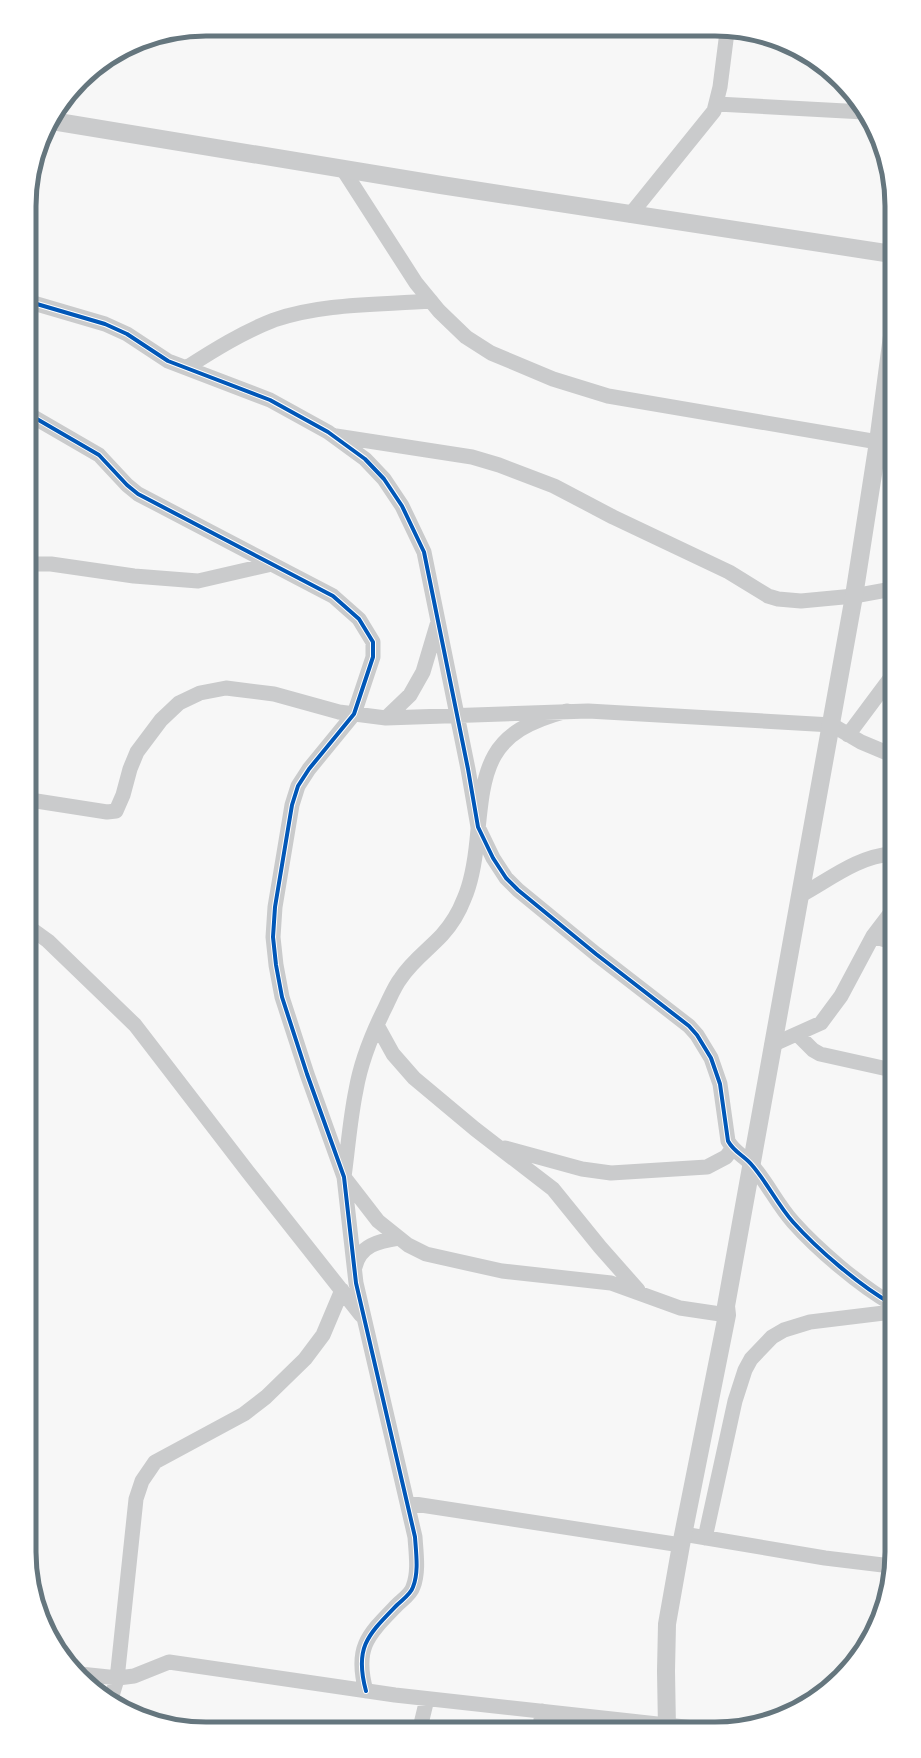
<svg xmlns="http://www.w3.org/2000/svg" width="921" height="1758" viewBox="0 0 921 1758" font-family="'Exo 2',sans-serif">
<style>
.lines{fill:none;stroke-linecap:round;stroke-linejoin:round}
.minor{stroke:#cacbcc;stroke-width:15}
.tertiary{stroke:#cacbcc;stroke-width:18}
.cycleway-casing{stroke:#fff;stroke-width:6}
.cycleway{stroke:#0057b8;stroke-width:4}
.rim{fill:none;stroke:#65767e;stroke-width:5}
</style>
<rect width="100%" height="100%" fill="#f7f7f7"/>
<g class="lines">
<path class="minor" d="M 717,104 L 864,112
M 342,168 L 416,283 L 439,311 L 466,337 L 491,353 L 553,379 L 608,396 L 878,442 L 892,457
M 630,215 L 714,111 L 720,87 L 727,32
M 30,302 L 105,324 L 127,334 L 168,361 L 270,400 L 328,432 L 365,459 L 384,479 L 402,506 L 424,552 L 468,769 L 478,827 L 493,858 L 506,878 L 518,890 L 596,954 L 689,1026 L 697,1035 L 711,1058 L 720,1084 L 728,1141 C 734,1152 743,1155 751,1164 C 767,1182 777,1204 793,1222 C 817,1249 860,1286 892,1304
M 186,368 C 214,350 243,332 274,320 C 323,303 379,305 431,301
M 30,415 L 99,455 L 127,485 L 138,494 L 333,596 L 359,619 L 373,642 L 373,657 L 354,714 L 309,769 L 298,786 L 292,805 L 275,907 L 273,937 L 276,965 L 282,997 L 307,1074 L 344,1177 L 356,1283 L 415,1537 C 416,1553 419,1572 413,1587 C 411,1594 402,1600 397,1605 C 368,1635 354,1647 366,1691
M 336,436 L 472,457 L 499,465 L 554,486 L 613,517 L 729,572 L 768,596 L 778,599 L 801,601 L 854,596 L 892,589
M 30,564 L 51,564 L 134,576 L 198,581 L 272,564
M 567,711 C 487,732 484,765 477,840 C 475,860 472,881 464,899 C 459,912 452,924 442,935 C 428,950 412,961 401,978 C 394,987 390,998 385,1008 C 372,1034 361,1061 356,1090 C 350,1119 348,1148 344,1177 L 378,1221 L 408,1245 L 426,1254 L 502,1271 L 611,1283 L 680,1308 L 727,1315
M 386,718 L 410,695 L 423,672 L 437,625
M 848,735 L 892,676
M 30,800 L 107,812 L 116,811 L 123,795 L 130,769 L 137,752 L 161,720 L 179,703 L 200,693 L 226,688 L 274,694 L 339,712 L 386,718 L 588,711 L 832,725 L 861,742 L 892,755
M 801,895 C 829,880 858,856 892,854
M 30,928 L 48,941 L 135,1025 L 248,1172 L 361,1315
M 873,936 L 892,942
M 377,1025 L 393,1054 L 414,1078 L 475,1129 L 553,1189 L 600,1247 L 638,1290
M 797,1034 L 813,1050 L 820,1054 L 892,1070
M 772,1045 L 821,1023 L 841,996 L 873,936 L 892,911
M 505,1148 L 582,1169 L 611,1173 L 707,1167 L 726,1157 L 732,1149
M 355,1267 C 360,1245 379,1241 399,1238
M 408,1503 L 681,1545
M 683,1534 L 825,1558 L 891,1566
M 705,1538 L 735,1401 L 745,1370 L 751,1359 L 772,1337 L 784,1330 L 810,1322 L 892,1312
M 80,1674 L 118,1678 L 134,1676 L 169,1662 L 395,1695 L 703,1729
M 111,1699 L 117,1679 L 136,1499 L 142,1481 L 155,1462 L 244,1414 L 266,1397 L 305,1359 L 323,1335 L 342,1290
M 420,1728 L 427,1699
M 540,1728 L 542,1711"/>
<path class="tertiary" d="M 52,121 L 441,185 L 892,254
M 667,1729 L 666,1671 L 667,1624 L 681,1545 L 727,1315 L 726,1306 L 854,596 L 878,442 L 892,336"/>
<g class="cycleway-casing">
<path id="cycleway" d="M 30,302 L 105,324 L 127,334 L 168,361 L 270,400 L 328,432 L 365,459 L 384,479 L 402,506 L 424,552 L 468,769 L 478,827 L 493,858 L 506,878 L 518,890 L 596,954 L 689,1026 L 697,1035 L 711,1058 L 720,1084 L 728,1141 C 734,1152 743,1155 751,1164 C 767,1182 777,1204 793,1222 C 817,1249 860,1286 892,1304
M 30,415 L 99,455 L 127,485 L 138,494 L 333,596 L 359,619 L 373,642 L 373,657 L 354,714 L 309,769 L 298,786 L 292,805 L 275,907 L 273,937 L 276,965 L 282,997 L 307,1074 L 344,1177 L 356,1283 L 415,1537 C 416,1553 419,1572 413,1587 C 411,1594 402,1600 397,1605 C 368,1635 354,1647 366,1691"/>
</g>
<use href="#cycleway" class="cycleway"/>
</g>
<path d="M0 0H921V1758H0ZM206 36H715A170 170 0 0 1 885 206V1552A170 170 0 0 1 715 1722H206A170 170 0 0 1 36 1552V206A170 170 0 0 1 206 36Z" fill="#fff" fill-rule="evenodd"/>
<path class="rim" d="M206 36H715A170 170 0 0 1 885 206V1552A170 170 0 0 1 715 1722H206A170 170 0 0 1 36 1552V206A170 170 0 0 1 206 36Z"/>
</svg>
